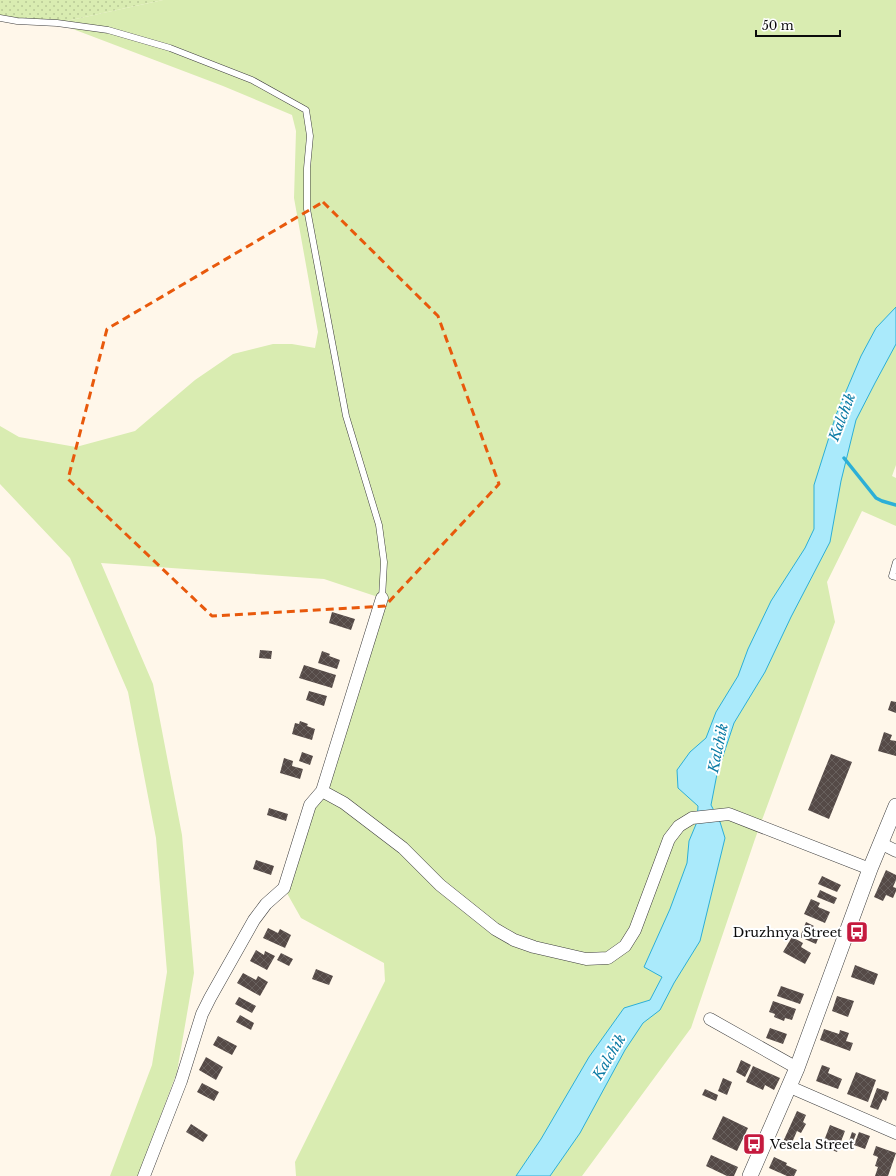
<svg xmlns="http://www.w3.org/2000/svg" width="896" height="1176" viewBox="0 0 896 1176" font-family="'Libre Baskerville',serif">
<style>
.grass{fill:#d9ecb1}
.park{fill:url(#park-dots)}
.water{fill:#aaeafb;stroke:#2cafd7}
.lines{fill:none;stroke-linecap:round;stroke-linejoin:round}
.stream{stroke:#2cafd7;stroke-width:3.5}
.building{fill:url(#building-cross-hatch)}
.service-casing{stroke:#3e3e3e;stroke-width:7}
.minor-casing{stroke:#3e3e3e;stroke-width:13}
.tertiary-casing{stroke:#3e3e3e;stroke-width:16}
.service{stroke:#fff;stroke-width:6}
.minor{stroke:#fff;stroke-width:12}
.tertiary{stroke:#fff;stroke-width:15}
.marked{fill:none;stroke:#e8590c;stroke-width:3;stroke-dasharray:8 5;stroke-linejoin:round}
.labels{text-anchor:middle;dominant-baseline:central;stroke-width:4;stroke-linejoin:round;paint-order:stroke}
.poi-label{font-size:13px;fill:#0b0b0b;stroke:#fff;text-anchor:end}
.water-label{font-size:14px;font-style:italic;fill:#0c7ba5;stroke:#fff}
</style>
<defs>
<pattern id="park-dots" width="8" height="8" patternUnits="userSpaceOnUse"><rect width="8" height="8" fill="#d9ecb1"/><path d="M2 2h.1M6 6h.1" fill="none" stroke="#b9c997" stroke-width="1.8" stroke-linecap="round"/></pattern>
<pattern id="building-cross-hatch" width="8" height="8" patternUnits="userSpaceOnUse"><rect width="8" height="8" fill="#554a47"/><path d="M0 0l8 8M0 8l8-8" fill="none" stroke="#68605d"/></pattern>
</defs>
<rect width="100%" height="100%" fill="#fff7ea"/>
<path class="grass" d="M 163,0 L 896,0 L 896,465 L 892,476 L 896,478 L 896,526 L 862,511 L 827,582 L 835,622 L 755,839 L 691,1028 L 582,1176 L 296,1176 L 295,1162 L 385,981 L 384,963 L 301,918 L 284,888 L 322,791 L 381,598 L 324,579 L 101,563 L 153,684 L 182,835 L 194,973 L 177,1072 L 138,1176 L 110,1176 L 152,1065 L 167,972 L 156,838 L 128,692 L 70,558 L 0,484 L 0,426 L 19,437 L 76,447 L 135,431 L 195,380 L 233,354 L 273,344 L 292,344 L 315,348 L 318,332 L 294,198 L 296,131 L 292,115 L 223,86 L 57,23 Z"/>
<path class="park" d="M 0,0 L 163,0 L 57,23 L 0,18 Z"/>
<path class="water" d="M 896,307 L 896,344 L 875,383 L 856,420 L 841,481 L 830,542 L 791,617 L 765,672 L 734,723 L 717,774 L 711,805 L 720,822 L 725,838 L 700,941 L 674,983 L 660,1010 L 643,1023 L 625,1050 L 580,1133 L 550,1176 L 516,1176 L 541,1139 L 589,1057 L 624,1008 L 650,1000 L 662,977 L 644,967 L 670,909 L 687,863 L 689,841 L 697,822 L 698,806 L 678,788 L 677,770 L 690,752 L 706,738 L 716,712 L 738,676 L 748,649 L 771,601 L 805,548 L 814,529 L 814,485 L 836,415 L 861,356 L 876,328 Z"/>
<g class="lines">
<path class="stream" d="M 844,458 L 876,498 L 882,501 L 896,505"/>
</g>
<path class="building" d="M 332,612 L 355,619 L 351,630 L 329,623 Z
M 260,650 L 272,651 L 271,659 L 259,658 Z
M 322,651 L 330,654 L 329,656 L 340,660 L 337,669 L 318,663 Z
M 304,665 L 336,675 L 332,688 L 299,678 Z
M 309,691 L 327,696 L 324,706 L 306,700 Z
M 891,701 L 896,702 L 896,713 L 888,710 Z
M 300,721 L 308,724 L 307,726 L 315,729 L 312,740 L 292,734 L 295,723 L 299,724 Z
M 884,732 L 892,735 L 890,740 L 896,741 L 896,756 L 878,751 Z
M 302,752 L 313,756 L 310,765 L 299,761 Z
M 831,754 L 852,762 L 829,819 L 808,810 Z
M 284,758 L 293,761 L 292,766 L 303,769 L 300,779 L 280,773 Z
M 269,808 L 288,814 L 286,821 L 267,815 Z
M 256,860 L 274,866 L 271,875 L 253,869 Z
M 886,870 L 896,875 L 896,880 L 893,887 L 896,888 L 896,891 L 893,898 L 886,895 L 883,901 L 874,897 Z
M 822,876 L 841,885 L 837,892 L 818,884 Z
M 820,890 L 837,898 L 834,904 L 817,897 Z
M 811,899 L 820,903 L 818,907 L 830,912 L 825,923 L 804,914 Z
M 806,922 L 814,926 L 813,928 L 821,931 L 816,944 L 800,937 Z
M 268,928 L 278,933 L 280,929 L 291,935 L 285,948 L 263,938 Z
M 792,937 L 803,943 L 801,947 L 811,953 L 805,964 L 783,952 Z
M 256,950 L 264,955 L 265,951 L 275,956 L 267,970 L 250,961 Z
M 281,953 L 293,959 L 289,966 L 277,960 Z
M 855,965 L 878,974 L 874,985 L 851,977 Z
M 316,969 L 333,976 L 329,985 L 312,979 Z
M 243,973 L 256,980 L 258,976 L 268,982 L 260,996 L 237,983 Z
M 781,986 L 804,994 L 800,1004 L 777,996 Z
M 837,996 L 854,1001 L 848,1017 L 832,1011 Z
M 239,997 L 256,1006 L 252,1013 L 235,1004 Z
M 773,1001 L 796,1009 L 792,1020 L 785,1018 L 784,1021 L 774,1017 L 775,1014 L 769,1012 Z
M 240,1015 L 254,1023 L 251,1030 L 236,1022 Z
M 770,1028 L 787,1034 L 783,1044 L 766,1038 Z
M 824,1029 L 839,1034 L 840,1030 L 849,1033 L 846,1041 L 853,1043 L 850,1051 L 820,1040 Z
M 218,1036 L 237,1046 L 232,1055 L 213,1045 Z
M 206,1057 L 223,1067 L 216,1080 L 199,1070 Z
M 741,1060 L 751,1065 L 745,1077 L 736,1072 Z
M 822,1065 L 830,1068 L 828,1073 L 842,1079 L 838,1089 L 816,1081 Z
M 753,1066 L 780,1078 L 774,1090 L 765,1085 L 763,1090 L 746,1082 Z
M 856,1072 L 876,1080 L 868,1102 L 847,1094 Z
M 723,1078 L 732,1082 L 727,1095 L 718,1091 Z
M 202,1083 L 219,1092 L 214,1101 L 197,1092 Z
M 877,1088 L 889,1092 L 886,1101 L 883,1099 L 878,1110 L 870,1107 Z
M 705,1089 L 718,1095 L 716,1101 L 702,1095 Z
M 797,1111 L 806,1115 L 803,1122 L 806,1124 L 801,1133 L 797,1131 L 790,1147 L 782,1144 Z
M 723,1116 L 748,1128 L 737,1151 L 712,1139 Z
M 191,1124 L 208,1135 L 203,1142 L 186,1132 Z
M 830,1125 L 845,1131 L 837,1152 L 822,1146 Z
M 852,1132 L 856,1134 L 853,1142 L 849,1141 Z
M 859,1132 L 870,1136 L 865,1149 L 854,1145 Z
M 876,1146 L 896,1153 L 888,1176 L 875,1176 L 878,1167 L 875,1166 L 878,1157 L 873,1155 Z
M 711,1155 L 738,1167 L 734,1176 L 727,1176 L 706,1166 Z
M 774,1157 L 787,1163 L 786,1165 L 797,1170 L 794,1176 L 787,1176 L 769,1168 Z"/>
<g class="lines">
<g class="service-casing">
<path id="service" d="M 0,18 L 17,21 L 57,23 L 108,30 L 170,48 L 252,80 L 306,110 L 310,136 L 307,168 L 307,209 L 319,273 L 346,416 L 379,525 L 384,562 L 382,598
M 896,562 L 892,576 L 896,577"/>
</g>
<g class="minor-casing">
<path id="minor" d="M 322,791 L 344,803 L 403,848 L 440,885 L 495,929 L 514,940 L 534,947 L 586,959 L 608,958 L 625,946 L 635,930 L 669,839 L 679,826 L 692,818 L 729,814 L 870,869
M 880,843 L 896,851
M 710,1019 L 797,1068
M 790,1087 L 896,1133
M 144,1176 L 181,1081 L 202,1014 L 210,998 L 254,920 L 266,904 L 284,888 L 310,805 L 322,791 L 382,598"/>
</g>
<g class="tertiary-casing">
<path id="tertiary" d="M 750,1176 L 797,1068 L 870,869 L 896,806"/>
</g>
<use href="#service" class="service"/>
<use href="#minor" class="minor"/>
<use href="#tertiary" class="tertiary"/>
</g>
<path class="marked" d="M 323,202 L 438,316 L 499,484 L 385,606 L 212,616 L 68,479 L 107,329 Z"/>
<defs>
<g id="bus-square" transform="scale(1.15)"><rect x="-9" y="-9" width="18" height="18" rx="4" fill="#c51a3e" stroke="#fff"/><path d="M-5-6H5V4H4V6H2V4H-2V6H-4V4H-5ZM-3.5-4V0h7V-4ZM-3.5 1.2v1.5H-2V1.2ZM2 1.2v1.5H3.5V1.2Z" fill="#fff"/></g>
</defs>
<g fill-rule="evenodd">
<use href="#bus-square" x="857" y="932"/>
<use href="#bus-square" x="754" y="1144"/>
</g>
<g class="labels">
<g class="poi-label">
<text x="842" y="932">Druzhnya Street</text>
<text x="770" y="1144" text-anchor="start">Vesela Street</text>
</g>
<g class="water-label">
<text transform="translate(842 417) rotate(-69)">Kalchik</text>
<text transform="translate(718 748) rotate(-78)">Kalchik</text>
<text transform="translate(609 1057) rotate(-59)">Kalchik</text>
</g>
</g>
<path d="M756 30v6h84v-6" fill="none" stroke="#0b0b0b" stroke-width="2"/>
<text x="762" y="30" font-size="12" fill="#0b0b0b" stroke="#ffffff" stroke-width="3" paint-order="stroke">50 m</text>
</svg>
